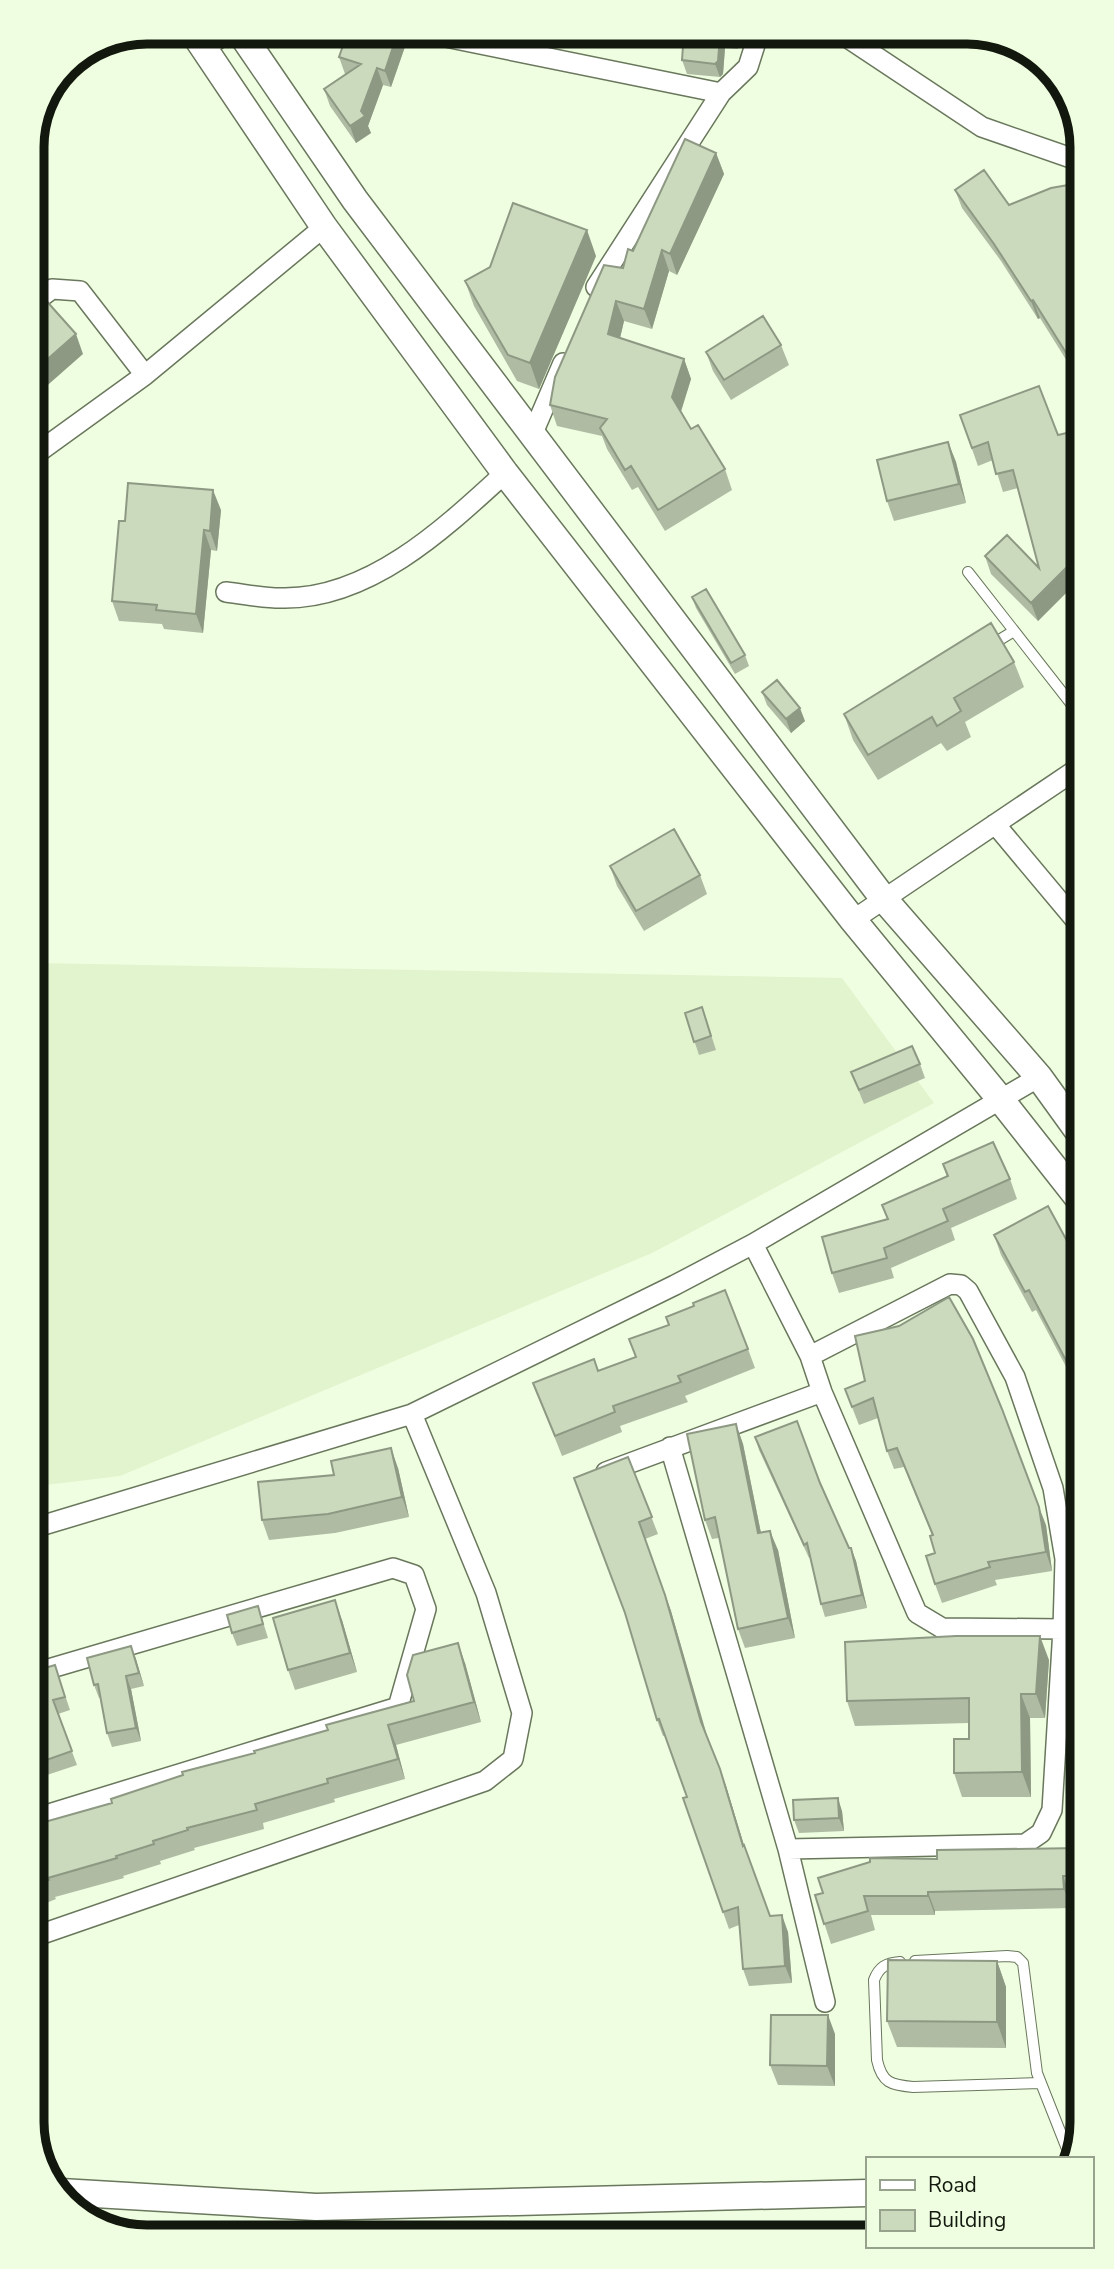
<svg xmlns="http://www.w3.org/2000/svg" width="1114" height="2269" viewBox="0 0 1114 2269" font-family="'Nunito Sans',sans-serif">
<style>
.built{fill:#e1f4ce}
.lines{fill:none;stroke-linecap:round;stroke-linejoin:round}
.lane-casing{stroke:#69775c;stroke-width:12}
.street-casing{stroke:#69775c;stroke-width:22}
.secondary-casing{stroke:#69775c;stroke-width:29}
.lane{stroke:#fff;stroke-width:10}
.street{stroke:#fff;stroke-width:19}
.secondary{stroke:#fff;stroke-width:26}
.wall{fill:#afbba3}
.shaded-wall{fill:#8e9984}
.building{fill:#cbdabd;stroke:#8e9984;stroke-width:2}
.rim{fill:none;stroke:#13180e;stroke-width:9}
</style>
<rect width="100%" height="100%" fill="#effee0"/>
<path class="built" d="M 35,963 L 842,978 L 934,1103 L 652,1253 L 120,1476 L 37,1486 Z"/>
<g class="lines">
<g class="lane-casing">
<path id="lane" d="M 968,572 L 1076,710
M 991,645 L 1014,631
M 915,1961 L 1007,1956 L 1017,1957 L 1023,1963 L 1037,2073 L 1071,2159
M 900,1962 C 886,1963 879,1967 874,1980 L 877,2060 C 882,2083 891,2085 913,2087 L 1040,2083"/>
</g>
<g class="street-casing">
<path id="street" d="M 421,32 L 721,93
M 839,32 L 982,127 L 1074,159
M 204,48 L 229,32
M 596,287 L 721,93 L 748,67 L 759,32
M 32,304 L 52,289 L 80,291 L 145,375
M 533,433 L 563,363
M 33,456 L 145,375 L 324,227
M 226,592 C 245,594 266,599 285,598 C 371,598 445,528 505,473
M 995,824 L 1077,922
M 853,920 L 1077,769
M 753,1244 L 810,1356 L 822,1392 L 917,1613 L 942,1628 L 1063,1629 L 1065,1559 L 1053,1488 L 1015,1377 L 968,1291 L 961,1285 L 950,1284 L 810,1356
M 670,1447 L 788,1849 L 1025,1844 L 1041,1833 L 1052,1810 L 1063,1629
M 606,1472 L 822,1392
M 37,1527 L 412,1414 L 675,1285 L 753,1244 L 1039,1077
M 38,1672 L 393,1568 L 414,1575 L 426,1609 L 398,1707 L 39,1817
M 788,1849 L 825,2002
M 39,1935 L 485,1781 L 513,1759 L 522,1713 L 486,1593 L 412,1414"/>
</g>
<g class="secondary-casing">
<path id="secondary" d="M 193,32 L 324,227 L 505,473 L 853,920 L 1001,1100 L 1079,1199
M 240,32 L 355,200 L 883,898 L 1039,1077 L 1078,1131
M 61,2192 L 316,2207 L 867,2193"/>
</g>
<use href="#lane" class="lane"/>
<use href="#street" class="street"/>
<use href="#secondary" class="secondary"/>
</g>
<path class="wall" d="M 684,32 L 740,32 L 738,49 L 725,48 L 723,74 L 720,77 L 687,74 L 682,60 Z
M 409,35 L 391,87 L 383,85 L 368,126 L 371,133 L 356,143 L 330,106 L 324,89 L 346,74 L 345,74 L 339,57 L 357,37 Z
M 716,153 L 724,174 L 677,275 L 669,271 L 652,329 L 624,321 L 620,338 L 684,359 L 691,379 L 681,412 L 691,429 L 725,469 L 732,490 L 665,531 L 638,487 L 632,490 L 607,449 L 602,436 L 557,426 L 550,405 L 623,268 L 633,251 Z
M 1074,184 L 1075,374 L 1040,318 L 1038,319 L 1001,261 L 962,208 L 955,190 L 1009,205 Z
M 596,256 L 539,389 L 517,381 L 474,306 L 465,281 L 490,267 Z
M 781,345 L 789,365 L 731,400 L 713,371 L 706,352 Z
M 960,415 L 1058,435 L 1075,431 L 1076,590 L 1073,586 L 1038,621 L 991,574 L 985,556 L 1039,568 L 1018,488 L 1003,492 L 993,460 L 978,466 Z
M 948,442 L 956,462 L 966,503 L 894,521 L 887,501 Z
M 221,510 L 217,551 L 211,550 L 203,633 L 164,629 L 162,624 L 119,621 L 112,601 Z
M 692,597 L 745,655 L 749,666 L 735,674 L 696,608 Z
M 1014,662 L 1024,687 L 965,722 L 971,737 L 947,751 L 941,743 L 878,780 L 853,740 L 844,714 Z
M 762,692 L 805,721 L 791,733 L 767,705 Z
M 610,866 L 700,875 L 707,894 L 644,931 L 617,886 Z
M 702,1007 L 716,1050 L 699,1055 L 685,1013 Z
M 920,1064 L 925,1078 L 864,1104 L 851,1072 Z
M 943,1164 L 1010,1179 L 1017,1199 L 951,1228 L 955,1240 L 891,1268 L 894,1278 L 839,1293 L 832,1273 L 887,1219 L 882,1205 L 947,1177 Z
M 994,1235 L 1079,1263 L 1072,1378 L 1036,1310 L 1032,1312 L 1001,1255 Z
M 748,1349 L 755,1368 L 685,1396 L 688,1402 L 620,1426 L 622,1432 L 562,1456 L 533,1383 L 598,1371 Z
M 865,1381 L 1046,1525 L 1052,1571 L 995,1580 L 997,1585 L 942,1603 L 935,1584 L 935,1553 L 932,1535 L 904,1467 L 894,1469 L 887,1451 L 878,1418 L 859,1425 L 845,1389 Z
M 736,1424 L 743,1444 L 761,1533 L 778,1550 L 795,1638 L 745,1648 L 738,1629 L 719,1538 L 712,1539 L 705,1520 Z
M 755,1437 L 820,1483 L 849,1548 L 851,1548 L 856,1561 L 867,1608 L 825,1617 L 821,1604 L 810,1557 L 809,1558 L 759,1450 Z
M 628,1457 L 658,1534 L 645,1539 L 671,1611 L 706,1735 L 726,1786 L 744,1845 L 770,1916 L 788,1932 L 792,1983 L 749,1986 L 743,1969 L 739,1925 L 729,1929 L 683,1798 L 687,1797 L 665,1736 L 663,1736 L 657,1720 Z
M 398,1468 L 409,1517 L 335,1533 L 269,1540 L 262,1520 Z
M 258,1606 L 268,1638 L 237,1646 L 232,1633 Z
M 342,1620 L 357,1672 L 295,1690 L 288,1670 Z
M 131,1646 L 144,1686 L 131,1689 L 141,1741 L 112,1747 L 107,1733 L 100,1698 L 99,1698 L 94,1685 Z
M 1049,1660 L 1045,1718 L 1030,1718 L 1031,1797 L 962,1797 L 954,1773 L 969,1739 L 969,1723 L 855,1726 L 847,1701 Z
M 465,1663 L 481,1722 L 396,1745 L 405,1779 L 334,1799 L 335,1802 L 263,1823 L 264,1829 L 194,1848 L 195,1850 L 160,1861 L 161,1864 L 123,1876 L 124,1878 L 55,1897 L 56,1899 L 39,1906 L 39,1826 L 112,1803 L 255,1753 L 328,1730 L 414,1701 Z
M 55,1665 L 70,1710 L 58,1714 L 77,1765 L 38,1778 L 38,1670 Z
M 842,1811 L 844,1831 L 799,1833 L 794,1820 Z
M 1081,1848 L 1082,1895 L 1070,1895 L 1071,1908 L 935,1911 L 935,1915 L 871,1915 L 875,1930 L 831,1944 L 815,1895 L 937,1859 Z
M 997,1961 L 1006,1987 L 1006,2048 L 897,2047 L 887,2021 Z
M 835,2034 L 835,2086 L 778,2085 L 770,2065 Z"/>
<path class="shaded-wall" d="M 398,32 L 409,32 L 409,35 L 391,87 L 385,71 Z
M 734,32 L 740,32 L 738,49 L 733,36 Z
M 720,35 L 725,48 L 723,74 L 720,77 L 715,64 Z
M 377,68 L 383,85 L 368,126 L 371,133 L 356,143 L 350,126 L 361,111 Z
M 716,153 L 724,174 L 677,275 L 670,254 Z
M 587,230 L 596,256 L 539,389 L 530,363 Z
M 662,250 L 669,271 L 652,329 L 644,309 Z
M 1033,300 L 1040,318 L 1038,319 L 1031,301 Z
M 616,301 L 624,321 L 616,355 L 608,334 Z
M 76,334 L 83,354 L 33,398 L 33,372 Z
M 684,359 L 691,379 L 679,417 L 672,397 Z
M 948,442 L 956,462 L 966,503 L 959,484 Z
M 213,490 L 221,510 L 217,551 L 210,531 Z
M 204,530 L 211,550 L 203,633 L 196,614 Z
M 1076,567 L 1076,589 L 1070,572 Z
M 1066,568 L 1073,586 L 1038,621 L 1031,603 Z
M 800,708 L 805,721 L 791,733 L 786,719 Z
M 736,1424 L 743,1444 L 765,1553 L 758,1533 Z
M 391,1448 L 398,1468 L 409,1517 L 402,1497 Z
M 1039,1507 L 1046,1525 L 1052,1571 L 1046,1552 Z
M 639,1522 L 671,1611 L 708,1739 L 701,1722 Z
M 770,1531 L 778,1550 L 795,1638 L 788,1618 Z
M 851,1548 L 856,1561 L 867,1608 L 862,1595 Z
M 335,1600 L 342,1620 L 357,1672 L 350,1653 Z
M 1040,1636 L 1049,1660 L 1045,1718 L 1036,1694 Z
M 458,1643 L 465,1663 L 481,1722 L 474,1702 Z
M 131,1646 L 136,1659 L 144,1686 L 139,1673 Z
M 126,1676 L 131,1689 L 141,1741 L 136,1728 Z
M 1021,1694 L 1030,1718 L 1031,1797 L 1022,1772 Z
M 388,1725 L 396,1745 L 405,1779 L 398,1759 Z
M 720,1769 L 726,1786 L 749,1862 L 743,1846 Z
M 838,1798 L 842,1811 L 844,1831 L 839,1818 Z
M 1063,1876 L 1070,1895 L 1071,1908 L 1064,1889 Z
M 928,1892 L 935,1911 L 935,1915 L 928,1896 Z
M 782,1915 L 788,1932 L 792,1983 L 785,1966 Z
M 997,1961 L 1006,1987 L 1006,2048 L 997,2022 Z
M 828,2015 L 835,2034 L 835,2086 L 827,2066 Z"/>
<path class="building" d="M 359,32 L 398,32 L 385,71 L 377,68 L 361,111 L 365,116 L 350,126 L 324,89 L 361,64 L 339,57 L 347,34 L 357,37 Z
M 684,32 L 734,32 L 733,36 L 720,35 L 718,61 L 715,64 L 682,60 Z
M 685,139 L 716,153 L 670,254 L 662,250 L 644,309 L 616,301 L 608,334 L 684,359 L 672,397 L 691,429 L 698,425 L 725,469 L 658,510 L 631,466 L 625,470 L 600,428 L 607,419 L 550,405 L 555,377 L 604,265 L 623,268 L 628,249 L 633,251 Z
M 984,170 L 1009,205 L 1051,188 L 1074,184 L 1075,367 L 1033,300 L 1031,301 L 994,244 L 955,190 Z
M 513,203 L 587,230 L 530,363 L 508,355 L 465,281 L 490,267 Z
M 42,296 L 76,334 L 33,372 L 32,304 Z
M 763,316 L 781,345 L 724,380 L 706,352 Z
M 1039,386 L 1058,435 L 1075,431 L 1076,567 L 1070,572 L 1066,568 L 1031,603 L 985,556 L 1007,535 L 1039,568 L 1013,470 L 996,474 L 988,442 L 972,448 L 960,415 Z
M 948,442 L 959,484 L 887,501 L 877,460 Z
M 128,483 L 213,490 L 210,531 L 204,530 L 196,614 L 156,610 L 157,605 L 112,601 L 119,521 L 125,521 Z
M 706,589 L 745,655 L 731,663 L 692,597 Z
M 991,623 L 1014,662 L 954,698 L 961,711 L 937,726 L 932,717 L 868,755 L 844,714 Z
M 777,680 L 800,708 L 786,719 L 762,692 Z
M 674,829 L 700,875 L 636,911 L 610,866 Z
M 702,1007 L 711,1036 L 694,1042 L 685,1013 Z
M 912,1046 L 920,1064 L 859,1090 L 851,1072 Z
M 993,1142 L 1010,1179 L 943,1209 L 948,1221 L 884,1248 L 887,1258 L 832,1273 L 822,1237 L 888,1219 L 882,1205 L 948,1176 L 943,1164 Z
M 1048,1206 L 1079,1263 L 1079,1408 L 1069,1366 L 1029,1290 L 1025,1292 L 994,1235 Z
M 725,1290 L 748,1349 L 678,1376 L 681,1382 L 613,1406 L 615,1412 L 555,1436 L 533,1383 L 594,1359 L 598,1371 L 636,1357 L 629,1339 L 669,1325 L 666,1317 L 694,1306 L 693,1303 Z
M 949,1297 L 973,1339 L 1002,1409 L 1039,1507 L 1046,1552 L 988,1562 L 990,1567 L 935,1584 L 926,1556 L 935,1553 L 930,1536 L 933,1535 L 897,1448 L 887,1451 L 873,1398 L 852,1407 L 845,1389 L 865,1381 L 855,1336 L 899,1326 Z
M 797,1421 L 820,1483 L 849,1548 L 851,1548 L 862,1595 L 821,1604 L 807,1543 L 804,1545 L 755,1437 Z
M 736,1424 L 758,1533 L 770,1531 L 788,1618 L 738,1629 L 715,1517 L 705,1520 L 687,1434 Z
M 391,1448 L 402,1497 L 328,1514 L 262,1520 L 258,1482 L 334,1475 L 331,1461 Z
M 628,1457 L 652,1517 L 639,1522 L 665,1595 L 701,1722 L 720,1769 L 743,1846 L 744,1845 L 770,1916 L 782,1915 L 785,1966 L 743,1969 L 738,1907 L 723,1912 L 683,1798 L 687,1797 L 659,1719 L 657,1720 L 625,1613 L 574,1478 Z
M 335,1600 L 350,1653 L 288,1670 L 273,1618 Z
M 258,1606 L 263,1624 L 232,1633 L 227,1615 Z
M 956,1636 L 1040,1636 L 1036,1694 L 1021,1694 L 1022,1772 L 954,1773 L 954,1739 L 969,1739 L 969,1698 L 847,1701 L 845,1642 Z
M 458,1643 L 474,1702 L 388,1725 L 398,1759 L 327,1779 L 328,1783 L 255,1804 L 257,1810 L 187,1828 L 188,1830 L 153,1841 L 154,1844 L 116,1856 L 117,1858 L 48,1878 L 49,1880 L 39,1883 L 39,1826 L 41,1825 L 41,1823 L 112,1803 L 111,1799 L 183,1775 L 182,1772 L 255,1753 L 254,1751 L 328,1730 L 326,1725 L 414,1701 L 407,1675 L 413,1655 Z
M 131,1646 L 139,1673 L 126,1676 L 136,1728 L 107,1733 L 98,1684 L 94,1685 L 87,1658 Z
M 55,1665 L 65,1697 L 53,1700 L 72,1751 L 38,1763 L 38,1670 Z
M 838,1798 L 839,1818 L 794,1820 L 793,1800 Z
M 1081,1848 L 1081,1876 L 1063,1876 L 1064,1889 L 928,1892 L 928,1896 L 864,1896 L 868,1911 L 824,1924 L 815,1895 L 823,1893 L 818,1878 L 870,1862 L 870,1858 L 937,1859 L 937,1850 Z
M 888,1960 L 997,1961 L 997,2022 L 887,2021 Z
M 771,2015 L 828,2015 L 827,2066 L 770,2065 Z"/>
<path d="M0 0H1114V2269H0ZM147 44H967A103 103 0 0 1 1070 147V2122A103 103 0 0 1 967 2225H147A103 103 0 0 1 44 2122V147A103 103 0 0 1 147 44Z" fill="#effee0" fill-rule="evenodd"/>
<path class="rim" d="M147 44H967A103 103 0 0 1 1070 147V2122A103 103 0 0 1 967 2225H147A103 103 0 0 1 44 2122V147A103 103 0 0 1 147 44Z"/>
<rect x="866" y="2157" width="228" height="91" fill="#effee0" stroke="#97a28c" stroke-width="2"/>
<rect x="880" y="2180" width="35" height="10" fill="#ffffff" stroke="#97a28c" stroke-width="2"/>
<text x="928" y="2192" font-size="21" fill="#13180e">Road</text>
<rect x="880" y="2210" width="35" height="21" fill="#cbdabd" stroke="#97a28c" stroke-width="2"/>
<text x="928" y="2227" font-size="21" fill="#13180e">Building</text>
</svg>
